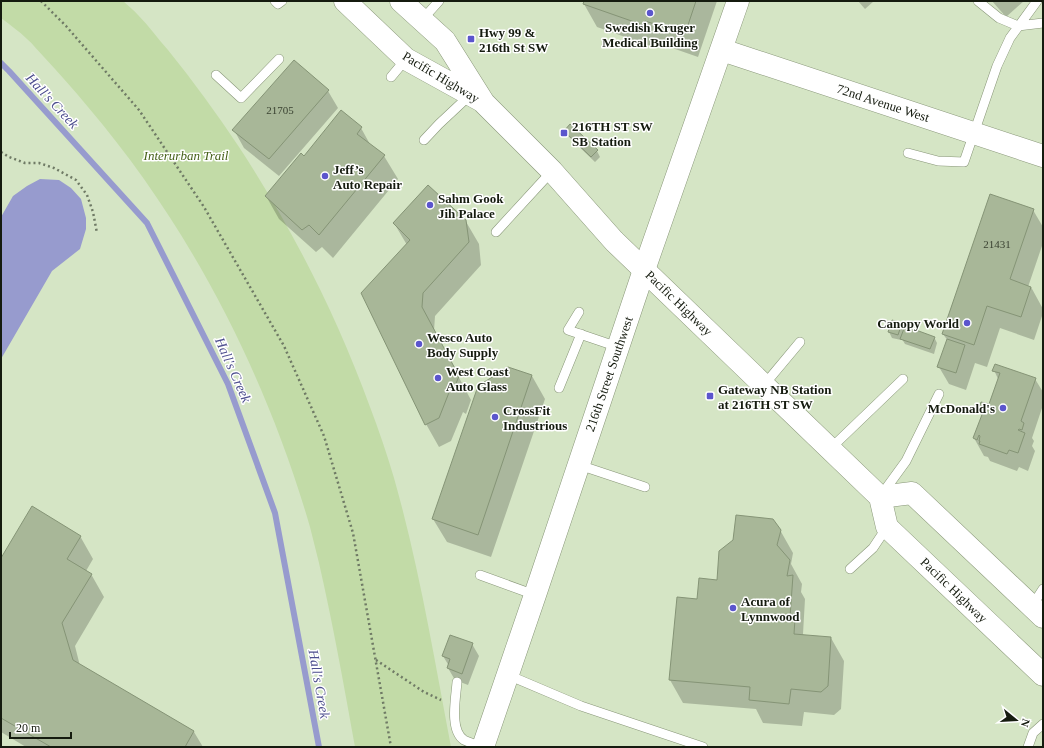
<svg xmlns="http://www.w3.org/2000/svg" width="1044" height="748" viewBox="0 0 1044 748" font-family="Georgia,serif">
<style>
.green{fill:#c2dba7}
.water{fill:#979bce}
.shadow{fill:#0003}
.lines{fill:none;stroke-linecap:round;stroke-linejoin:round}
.stream{stroke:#979bce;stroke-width:6}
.building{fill:#a8b798;stroke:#859476}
.service-casing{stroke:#889678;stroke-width:10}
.tertiary-casing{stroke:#889678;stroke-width:23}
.trunk-casing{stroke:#889678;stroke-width:23}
.path{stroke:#6f7a65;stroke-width:2.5;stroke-dasharray:2 3;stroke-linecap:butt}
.service{stroke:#fff;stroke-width:9}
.tertiary{stroke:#fff;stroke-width:22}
.trunk{stroke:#fff;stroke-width:22}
.poi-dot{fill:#5b55cd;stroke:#fff;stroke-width:1.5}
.labels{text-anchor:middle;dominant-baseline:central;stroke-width:3;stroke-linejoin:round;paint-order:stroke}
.number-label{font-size:11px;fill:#3a4231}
.poi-label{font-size:13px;font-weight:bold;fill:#151b0f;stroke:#fff;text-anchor:start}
.street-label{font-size:13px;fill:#151b0f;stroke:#fff}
.park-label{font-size:13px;font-style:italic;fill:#446017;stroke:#fff}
.water-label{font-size:14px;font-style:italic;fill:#4b4c8d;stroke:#fff}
</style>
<rect width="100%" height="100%" fill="#d5e5c5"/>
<path class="green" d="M 1,1 L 123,1 C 128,6 134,10 138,15 C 149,26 158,39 168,50 C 193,81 217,114 239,147 C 293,230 336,314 370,407 C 379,431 387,454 394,478 C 419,566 434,657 451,747 L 355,747 C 344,686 333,624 319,563 C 316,551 313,539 310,527 C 266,375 191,228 88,107 C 74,90 59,73 44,57 C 38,51 33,44 27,39 C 19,31 10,25 1,18 Z"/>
<path class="water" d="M 40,179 L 59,180 L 71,188 L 81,199 L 86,218 L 86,229 L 80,249 L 52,271 L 1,359 L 1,217 L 13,196 L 27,186 Z"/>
<path class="shadow" d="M 585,1 L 717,1 L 698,57 L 658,43 L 656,48 L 597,27 L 584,4 Z
M 858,1 L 874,1 L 865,9 Z
M 992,1 L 1024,1 L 1006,17 Z
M 328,91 L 338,108 L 279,176 L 244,148 L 234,130 Z
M 361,128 L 371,146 L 384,156 L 398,179 L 333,258 L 322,247 L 316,252 L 279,219 L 266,196 L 304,158 Z
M 565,131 L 597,151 L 600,157 L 595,162 L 568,136 Z
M 1033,210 L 1043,227 L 1043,243 L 1028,287 L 1031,287 L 1043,309 L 1043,313 L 1034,340 L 1000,328 L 987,367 L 975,363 L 966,390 L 949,384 L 939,367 L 948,341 L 943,334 Z
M 465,220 L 479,244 L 481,265 L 435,316 L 434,331 L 471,400 L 466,414 L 463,412 L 451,441 L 439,447 L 426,424 L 407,245 L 394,223 Z
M 901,324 L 904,330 L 934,337 L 937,343 L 934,354 L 905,344 L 902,339 L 901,340 L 892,338 L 889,332 Z
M 508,368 L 532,376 L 545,399 L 491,557 L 447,542 L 433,519 Z
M 994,370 L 1035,379 L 1043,392 L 1043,405 L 1032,438 L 1034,441 L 1032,446 L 1035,451 L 1028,471 L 1019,467 L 1017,471 L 990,461 L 988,457 L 984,456 L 974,438 L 982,415 L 979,410 L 989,406 L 998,379 Z
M 780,530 L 793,553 L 791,564 L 802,584 L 801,592 L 805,599 L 803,634 L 804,636 L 831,638 L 844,661 L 841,709 L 834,715 L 804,712 L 802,726 L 763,723 L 756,709 L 683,703 L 670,680 L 698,600 L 718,581 Z
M 80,536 L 93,559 L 86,571 L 91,574 L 104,597 L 75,646 L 80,666 L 194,732 L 203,747 L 26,747 L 1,732 L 1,560 Z
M 472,644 L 479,656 L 468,685 L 455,680 L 448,668 L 449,666 L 443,656 Z"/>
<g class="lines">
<path class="stream" d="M 1,63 L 9,71 L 147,223 L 228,384 L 275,513 L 319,747"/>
</g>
<path class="building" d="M 584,1 L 696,1 L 685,34 L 645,21 L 643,25 L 583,4 Z
M 294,60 L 329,90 L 269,159 L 232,130 Z
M 341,110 L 362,127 L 357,134 L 385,155 L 319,235 L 309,225 L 302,230 L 265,196 L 301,153 L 304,156 Z
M 570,124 L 598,150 L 591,157 L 564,131 Z
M 428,185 L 466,220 L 469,242 L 423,293 L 422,307 L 459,376 L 453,391 L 450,390 L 439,418 L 425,425 L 361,293 L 410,240 L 393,223 Z
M 990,194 L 1034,209 L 1010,279 L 1031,287 L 1021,317 L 987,306 L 974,345 L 942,334 Z
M 892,320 L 902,323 L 898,335 L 888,332 Z
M 905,326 L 935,337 L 930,349 L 900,339 Z
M 947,339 L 965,345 L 956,373 L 937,367 Z
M 995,364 L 1036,378 L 1021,421 L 1024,423 L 1022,430 L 1019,429 L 1018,430 L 1025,433 L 1018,453 L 1009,450 L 1007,454 L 979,444 L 980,441 L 979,441 L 980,436 L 979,435 L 977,440 L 973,438 L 983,412 L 978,411 L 981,402 L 989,404 L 1000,373 L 992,371 Z
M 508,367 L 532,375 L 478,535 L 432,519 L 478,386 Z
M 32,506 L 81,536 L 67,559 L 92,574 L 62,623 L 73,660 L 194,731 L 185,747 L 51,747 L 1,718 L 1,558 Z
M 736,515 L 773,519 L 781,530 L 777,545 L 790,560 L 787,576 L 793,575 L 790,617 L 795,619 L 794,634 L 831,637 L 828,686 L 821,692 L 791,689 L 789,704 L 749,700 L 750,687 L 669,680 L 677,597 L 697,599 L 699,578 L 717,580 L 719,551 L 733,540 Z
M 450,635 L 473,643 L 462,674 L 447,668 L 450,659 L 442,656 Z"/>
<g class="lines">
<g class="service-casing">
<path id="service" d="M 275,1 L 278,4 L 282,1
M 978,1 L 999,18 L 1018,26 L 1043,23
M 422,20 L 439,1
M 216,75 L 241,98 L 279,59
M 391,77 L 406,59
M 424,140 L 439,124 L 470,95
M 908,153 L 938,161 L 964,162 L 997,66 L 1010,38 L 1037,1
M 496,232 L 552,171
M 579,312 L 568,330 L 618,347
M 764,385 L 800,342
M 559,388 L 581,334
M 830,449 L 903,379
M 579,465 L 645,487
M 882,494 L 906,461 L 939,394
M 850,569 L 873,548 L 887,527
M 480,575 L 535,595
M 1032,606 L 1043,589
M 508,675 L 581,706 L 703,747
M 457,682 C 456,697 449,730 464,740 C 470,743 477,745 482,747
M 1028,747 L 1033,733 L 1043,724"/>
</g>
<g class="tertiary-casing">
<path id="tertiary" d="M 722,50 L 1043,156
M 483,747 L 535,595 L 644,270 L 738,1"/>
</g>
<g class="trunk-casing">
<path id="trunk" d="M 345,1 L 406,59 L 482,101
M 401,1 L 445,41 L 484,103 L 552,171 L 614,241 L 880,497 L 887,527 L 1043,675
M 880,497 L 912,493 L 1043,617"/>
</g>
<path class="path" d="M 41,1 L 66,26 L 139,110 L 204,207 L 284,346 L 324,436 L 353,533 L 391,747
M 1,152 L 9,157 L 25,163 L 39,163 L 54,168 L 76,180 L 87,195 L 93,212 L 97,233
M 376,660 L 424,692 L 441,700"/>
<use href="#service" class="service"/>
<use href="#tertiary" class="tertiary"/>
<use href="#trunk" class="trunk"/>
</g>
<g class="poi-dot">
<circle cx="650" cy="13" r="4"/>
<rect x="467" y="35" width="8" height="8" rx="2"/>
<rect x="560" y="129" width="8" height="8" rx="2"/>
<circle cx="325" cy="176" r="4"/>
<circle cx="430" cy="205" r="4"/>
<circle cx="967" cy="323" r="4"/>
<circle cx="419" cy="344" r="4"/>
<circle cx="438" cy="378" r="4"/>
<rect x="706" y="392" width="8" height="8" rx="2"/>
<circle cx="1003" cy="408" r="4"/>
<circle cx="495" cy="417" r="4"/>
<circle cx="733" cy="608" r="4"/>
</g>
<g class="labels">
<g class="number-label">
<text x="280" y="110">21705</text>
<text x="997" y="244">21431</text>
</g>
<g class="poi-label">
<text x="650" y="27" text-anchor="middle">Swedish Kruger<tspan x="650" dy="15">Medical Building</tspan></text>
<text x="479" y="32">Hwy 99 &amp;<tspan x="479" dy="15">216th St SW</tspan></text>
<text x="572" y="126">216TH ST SW<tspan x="572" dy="15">SB Station</tspan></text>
<text x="333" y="169">Jeff’s<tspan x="333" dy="15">Auto Repair</tspan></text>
<text x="438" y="198">Sahm Gook<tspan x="438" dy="15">Jih Palace</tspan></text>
<text x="959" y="323" text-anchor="end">Canopy World</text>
<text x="427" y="337">Wesco Auto<tspan x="427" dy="15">Body Supply</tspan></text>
<text x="446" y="371">West Coast<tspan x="446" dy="15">Auto Glass</tspan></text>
<text x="718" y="389">Gateway NB Station<tspan x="718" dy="15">at 216TH ST SW</tspan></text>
<text x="995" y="408" text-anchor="end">McDonald's</text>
<text x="503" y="410">CrossFit<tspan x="503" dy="15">Industrious</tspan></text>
<text x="741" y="601">Acura of<tspan x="741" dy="15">Lynnwood</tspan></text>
</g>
<g class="street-label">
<text transform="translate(441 77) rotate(31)">Pacific Highway</text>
<text transform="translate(883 103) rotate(18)">72nd Avenue West</text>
<text transform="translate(679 303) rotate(44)">Pacific Highway</text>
<text transform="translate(609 374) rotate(-71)">216th Street Southwest</text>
<text transform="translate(954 590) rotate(44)">Pacific Highway</text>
</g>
<g class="park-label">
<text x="186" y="155">Interurban Trail</text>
</g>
<g class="water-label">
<text transform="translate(52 101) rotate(47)">Hall's Creek</text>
<text transform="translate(233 370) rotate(66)">Hall's Creek</text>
<text transform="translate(319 684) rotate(80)">Hall's Creek</text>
</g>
</g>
<rect width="1044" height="748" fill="none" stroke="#151b0f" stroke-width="4"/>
<g transform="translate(1016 720) rotate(108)" stroke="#ffffff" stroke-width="3" paint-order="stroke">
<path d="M0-3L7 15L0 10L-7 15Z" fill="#151b0f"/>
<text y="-6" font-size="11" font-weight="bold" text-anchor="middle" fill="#151b0f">N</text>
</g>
<path d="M10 732v6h61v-6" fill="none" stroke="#151b0f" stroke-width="2"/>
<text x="16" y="732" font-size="12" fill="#151b0f" stroke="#ffffff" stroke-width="3" paint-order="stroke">20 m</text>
</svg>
